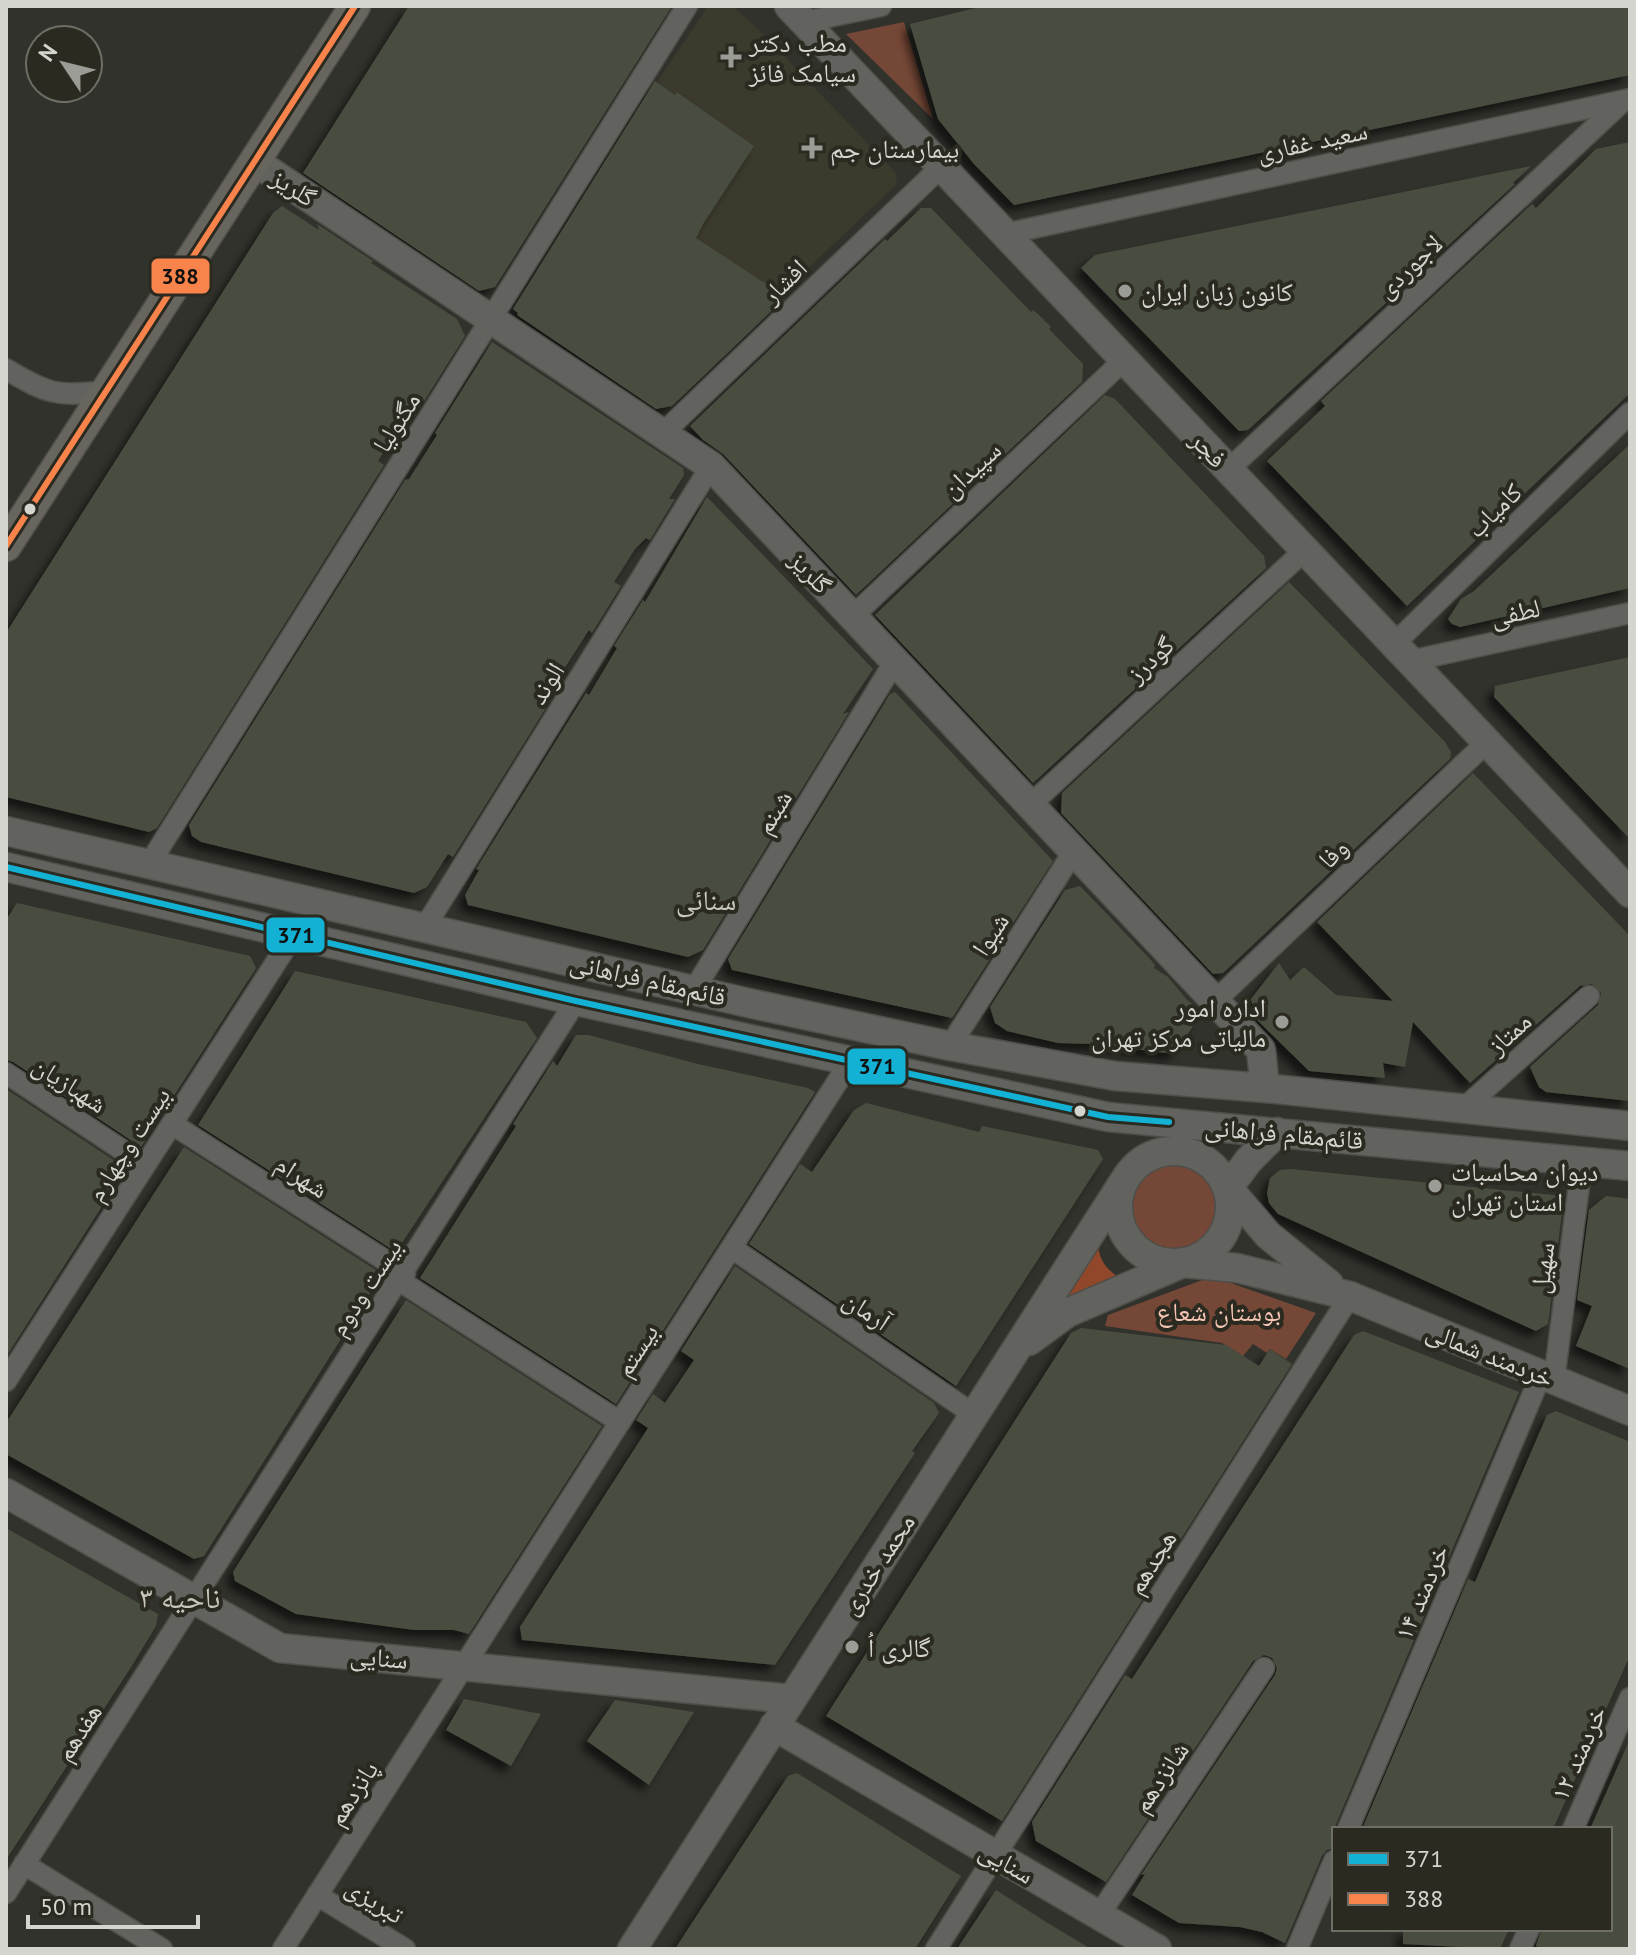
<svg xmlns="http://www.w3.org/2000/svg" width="1636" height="1955" viewBox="0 0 1636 1955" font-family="'PT Sans','Noto Naskh Arabic',sans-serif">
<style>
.built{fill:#3c3a2c}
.green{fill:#744736}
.forest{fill:#90472a}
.building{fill:#484e41;filter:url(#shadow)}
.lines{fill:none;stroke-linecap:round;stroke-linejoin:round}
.street-casing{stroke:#4e4e4a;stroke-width:23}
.secondary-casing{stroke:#4e4e4a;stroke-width:31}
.primary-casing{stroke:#4e4e4a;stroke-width:33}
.street{stroke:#62625e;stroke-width:20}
.secondary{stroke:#62625e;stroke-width:28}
.primary{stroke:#68655e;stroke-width:30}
.bus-1-casing{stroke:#2a2a21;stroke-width:12}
.bus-2-casing{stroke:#2a2a21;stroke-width:12}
.bus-1{stroke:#13b2d5;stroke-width:6}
.bus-2{stroke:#f8844c;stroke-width:6}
.poi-dot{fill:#9c9c96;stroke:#2a2a21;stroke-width:3}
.bus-dot{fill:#d5d5cf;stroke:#2a2a21;stroke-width:3}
.labels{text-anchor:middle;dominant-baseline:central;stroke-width:8;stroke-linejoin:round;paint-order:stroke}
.poi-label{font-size:26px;fill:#d5d5cf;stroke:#2a2a21;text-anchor:start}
.street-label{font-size:26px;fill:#d5d5cf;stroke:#2a2a21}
.park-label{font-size:26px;fill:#f5c4b3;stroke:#2a2a21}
.neighbourhood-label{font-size:28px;fill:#c8c7bc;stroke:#2a2a21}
.quarter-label{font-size:30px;fill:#c8c7bc;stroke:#2a2a21}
.line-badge{stroke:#2a2a21;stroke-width:3}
.pale-badge-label{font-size:22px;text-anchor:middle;font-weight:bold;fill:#111}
</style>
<defs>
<filter id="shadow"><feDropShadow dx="-7" dy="7" stdDeviation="4" flood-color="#0009"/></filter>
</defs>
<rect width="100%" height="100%" fill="#32322d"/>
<path class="built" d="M 708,6 L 733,6 L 756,27 L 897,174 L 896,185 L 781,294 L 694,237 L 754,146 L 678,92 L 675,95 L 657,82 Z"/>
<path class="green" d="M 904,22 L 933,119 L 846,34 Z
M1127 1210a45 45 0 1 1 90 0a45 45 0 1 1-90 0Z
M 1205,1279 L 1225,1281 L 1316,1313 L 1286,1359 L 1270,1349 L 1267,1353 L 1253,1344 L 1243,1356 L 1222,1343 L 1105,1326 L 1108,1315 Z"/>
<path class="forest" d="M 1096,1229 C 1099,1259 1100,1265 1125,1282 L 1043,1313 Z"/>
<path class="building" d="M 409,6 L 672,6 L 495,287 L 479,291 L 303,173 Z
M 984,6 L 1630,6 L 1630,75 L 1014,205 L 974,164 L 938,119 L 910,24 Z
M 655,81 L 675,95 L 677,92 L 754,146 L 703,224 L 696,238 L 786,297 L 672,406 L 656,409 L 517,315 L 518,313 L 513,309 Z
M 1630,142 L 1630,393 L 1407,606 L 1267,461 L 1325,406 L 1321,401 L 1532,204 L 1536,208 L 1596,149 Z
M 1531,166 L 1513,183 L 1515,184 L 1248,430 L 1239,431 L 1081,268 L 1095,255 Z
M 282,206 L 319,230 L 317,224 L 373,261 L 371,263 L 457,319 L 465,336 L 413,419 L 407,416 L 378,461 L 384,465 L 157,828 L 149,832 L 6,797 L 6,633 L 273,213 Z
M 921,208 L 931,208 L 1031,312 L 1033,310 L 1039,315 L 1051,327 L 1049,329 L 1083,364 L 1082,382 L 856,595 L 723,454 L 703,440 L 690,426 L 885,239 L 887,241 Z
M 492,342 L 683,468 L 684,475 L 669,499 L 675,499 L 650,540 L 646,538 L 635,549 L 614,582 L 621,586 L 592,633 L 589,630 L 562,672 L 560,677 L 564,679 L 453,857 L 448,854 L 427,887 L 414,893 L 201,842 L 192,836 L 189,825 L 405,480 L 409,479 L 437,435 L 435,433 Z
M 1105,395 L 1115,399 L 1264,556 L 1266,568 L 1033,783 L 875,615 Z
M 1630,444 L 1630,588 L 1460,627 L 1452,624 L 1448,619 L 1461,599 L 1474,591 Z
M 707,497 L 873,669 L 843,714 L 849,712 L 703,950 L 688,957 L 468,905 L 465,895 L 479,870 L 476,869 L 586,693 L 589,695 L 617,648 L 614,646 L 643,600 L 645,602 Z
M 1289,582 L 1445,742 L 1451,752 L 1450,759 L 1223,973 L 1213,974 L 1061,813 L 1062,793 Z
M 1630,657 L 1630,839 L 1494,697 L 1495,686 Z
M 895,692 L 1053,861 L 952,1018 L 732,970 L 728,959 L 890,694 Z
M 1473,773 L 1630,936 L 1630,1101 L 1546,1092 L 1539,1087 L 1530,1067 L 1598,1005 L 1601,993 L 1592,984 L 1580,986 L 1470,1083 L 1413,1022 L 1405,1067 L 1383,1063 L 1385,1078 L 1309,1071 L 1256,1019 L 1251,999 L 1279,963 L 1290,980 L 1304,967 L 1336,995 L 1393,1001 L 1317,922 Z
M 1080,886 L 1150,959 L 1155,965 L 1154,968 L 1168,977 L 1188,1001 L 1196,1006 L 1192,1011 L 1198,1018 L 1175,1054 L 1092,1044 L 1058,1043 L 1007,1031 L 995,1023 L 990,1007 L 1065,890 Z
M 17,903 L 250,956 L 256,968 L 141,1147 L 13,1062 L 6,1060 L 6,920 Z
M 295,971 L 526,1022 L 537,1038 L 396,1252 L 198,1125 Z
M 576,1035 L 588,1035 L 698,1064 L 808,1088 L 815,1092 L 616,1404 L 420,1278 L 516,1126 L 513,1124 L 553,1061 L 557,1066 Z
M 6,1089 L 124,1167 L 125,1170 L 6,1357 Z
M 866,1103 L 979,1132 L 982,1126 L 1098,1150 L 1103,1159 L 956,1386 L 749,1244 L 800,1164 L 812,1172 L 854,1110 Z
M 184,1147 L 382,1274 L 204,1556 L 194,1559 L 6,1454 L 6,1423 Z
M 1290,1169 L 1564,1196 L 1548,1324 L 1536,1331 L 1278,1214 L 1269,1203 L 1267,1193 L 1270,1178 L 1280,1170 Z
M 1606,1196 L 1630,1199 L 1630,1369 L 1576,1346 L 1592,1306 L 1577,1300 L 1589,1210 Z
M 735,1266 L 934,1403 L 939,1413 L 912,1451 L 915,1453 L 775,1665 L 522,1640 L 520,1627 L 648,1428 L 636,1420 L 653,1394 L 665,1403 L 694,1360 L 681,1351 Z
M 406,1300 L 602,1426 L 469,1634 L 454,1630 L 414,1630 L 296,1614 L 235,1581 L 233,1572 Z
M 1081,1328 L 1226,1345 L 1259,1366 L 1270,1349 L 1292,1364 L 1002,1821 L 826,1716 L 1071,1333 Z
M 1363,1331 L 1519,1392 L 1336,1824 L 1334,1848 L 1327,1850 L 1322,1856 L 1285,1943 L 1262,1932 L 1240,1927 L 1179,1923 L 1132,1895 L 1145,1874 L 1141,1875 L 1275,1675 L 1277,1668 L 1272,1658 L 1264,1655 L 1253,1661 L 1106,1882 L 1036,1841 L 1032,1822 L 1125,1675 L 1132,1679 L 1354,1335 Z
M 1556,1411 L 1630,1442 L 1630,1655 L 1553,1829 L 1362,1829 L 1468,1579 L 1475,1582 L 1547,1415 Z
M 6,1528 L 158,1614 L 156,1626 L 133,1664 L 6,1860 Z
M 464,1699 L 541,1714 L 511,1766 L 446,1730 Z
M 615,1700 L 694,1712 L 649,1785 L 587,1741 Z
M 1630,1739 L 1630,1949 L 1538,1949 L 1536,1945 L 1542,1929 L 1610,1929 L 1610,1829 L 1590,1829 Z
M 797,1773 L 961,1876 L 915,1949 L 675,1949 L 788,1776 Z
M 996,1890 L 1046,1922 L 1091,1949 L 957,1949 Z
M 1403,1929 L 1509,1929 L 1500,1949 L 1403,1944 Z"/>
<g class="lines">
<g class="street-casing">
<path id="street" d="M 804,22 L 881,6
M 1005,234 L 1630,99
M 6,369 C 47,394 58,397 106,391
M 663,433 L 941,167
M 1228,470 L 1623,101
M 853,616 L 1124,360
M 1394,644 L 1630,413
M 1410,661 L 1630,613
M 1030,805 L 1305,550
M 148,866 L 687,6
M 425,927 L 711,466
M 694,990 L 895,661
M 1215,1001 L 1487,742
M 950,1046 L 1074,851
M 6,1073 L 145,1165
M 1463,1109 L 1589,996
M 172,1124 L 405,1273
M 732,1248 L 973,1414
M 400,1281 L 620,1422
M 1554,1380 L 1582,1162
M 6,1381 L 293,936
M 1348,1829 L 1541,1375
M 1573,1829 L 1630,1698
M 24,1864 L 162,1949
M 6,1893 L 576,1001
M 317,1895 L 405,1949
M 1099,1915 L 1264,1668
M 283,1949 L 850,1062
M 936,1949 L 1350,1296
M 1297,1949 L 1334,1861
M 1520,1949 L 1529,1929"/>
</g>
<g class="secondary-casing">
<path id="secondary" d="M 789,6 L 1630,893
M 254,161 L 711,466 L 1261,1050 L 1265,1088
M 6,831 L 753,1004 L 950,1046 L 1115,1076 L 1265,1088 L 1630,1126
M 6,867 L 576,1001 L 1108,1117 L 1630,1166
M 1277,1132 L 1249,1160 L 1228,1188 L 1268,1235 L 1329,1284
M1118 1207a56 56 0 1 1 112 0a56 56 0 1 1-112 0Z
M 1029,1341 L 1067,1313 L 1183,1263 L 1237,1268 L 1350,1296 L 1630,1411
M 6,1493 L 280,1648 L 791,1699
M 774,1726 L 1157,1949
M 632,1949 L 1124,1181"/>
</g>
<g class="primary-casing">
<path id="primary" d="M 6,546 L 355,6"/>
</g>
<use href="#street" class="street"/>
<use href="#secondary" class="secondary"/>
<use href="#primary" class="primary"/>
<g class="bus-1-casing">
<path id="bus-1" d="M 6,867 L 576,1001 L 1108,1117 L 1169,1122"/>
</g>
<g class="bus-2-casing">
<path id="bus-2" d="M 6,546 L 355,6"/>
</g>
<use href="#bus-1" class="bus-1"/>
<use href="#bus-2" class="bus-2"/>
</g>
<g class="poi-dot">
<path d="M727 45h8v8h8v8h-8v8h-8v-8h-8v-8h8z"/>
<path d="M808 136h8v8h8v8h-8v8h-8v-8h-8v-8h8z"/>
<circle cx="1125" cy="291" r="8"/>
<circle cx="1282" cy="1022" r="8"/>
<circle cx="1435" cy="1186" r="8"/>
<circle cx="852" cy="1647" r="8"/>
</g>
<g class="bus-dot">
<circle cx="30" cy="509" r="7"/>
<circle cx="1080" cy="1111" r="7"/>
</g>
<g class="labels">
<g class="poi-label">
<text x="749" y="42">مطب دکتر<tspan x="749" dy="30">سیامک فائز</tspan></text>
<text x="830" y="148">بیمارستان جم</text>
<text x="1141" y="291">کانون زبان ایران</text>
<text x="1266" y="1007" text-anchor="end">اداره امور<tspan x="1266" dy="30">مالیاتی مرکز تهران</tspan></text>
<text x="1451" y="1171">دیوان محاسبات<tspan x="1451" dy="30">استان تهران</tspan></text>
<text x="868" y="1647">گالری اُ</text>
</g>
<g class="street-label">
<text transform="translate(1312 141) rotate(-12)">سعید غفاری</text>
<text transform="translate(294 187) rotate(33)">گلریز</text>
<text transform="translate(1409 266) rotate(-43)">لاجوردی</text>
<text transform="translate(784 281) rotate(-44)">افشار</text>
<text transform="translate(396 422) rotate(-58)">مگنولیا</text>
<text transform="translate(1209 449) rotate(47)">فجر</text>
<text transform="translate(971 469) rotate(-43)">سپیدان</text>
<text transform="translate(1494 510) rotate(-44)">کامیاب</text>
<text transform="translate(811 572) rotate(47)">گلریز</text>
<text transform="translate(1515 612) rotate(-12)">لطفی</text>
<text transform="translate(1150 659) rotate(-43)">گودرز</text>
<text transform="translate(546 683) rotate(-58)">الوند</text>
<text transform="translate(773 812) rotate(-59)">شبنم</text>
<text transform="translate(1333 853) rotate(-44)">وفا</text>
<text transform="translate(990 934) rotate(-57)">شیوا</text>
<text transform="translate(648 979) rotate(13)">قائم‌مقام فراهانی</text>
<text transform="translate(1509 1033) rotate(-42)">ممتاز</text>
<text transform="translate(70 1084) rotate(33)">شهبازیان</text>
<text transform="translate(1284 1133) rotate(5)">قائم‌مقام فراهانی</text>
<text transform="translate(128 1144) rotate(-57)">بیست وچهارم</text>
<text transform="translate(302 1176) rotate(33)">شهرام</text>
<text transform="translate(1542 1268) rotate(-83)">سهیل</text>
<text transform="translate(365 1287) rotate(-57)">بیست ودوم</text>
<text transform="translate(867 1310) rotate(34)">آرمان</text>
<text transform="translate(636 1350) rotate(-57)">بیستم</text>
<text transform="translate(1490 1354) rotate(22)">خردمند شمالی</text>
<text transform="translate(1151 1562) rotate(-58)">هجدهم</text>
<text transform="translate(877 1564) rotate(-57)">محمد خدری</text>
<text transform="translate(1421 1592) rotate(-67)">خردمند ۱۴</text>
<text transform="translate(379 1657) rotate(5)">سنایی</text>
<text transform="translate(78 1732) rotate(-57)">هفدهم</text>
<text transform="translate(1578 1753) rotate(-66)">خردمند ۱۲</text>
<text transform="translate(1160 1777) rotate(-56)">شانزدهم</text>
<text transform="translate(352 1793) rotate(-57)">پانزدهم</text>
<text transform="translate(1007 1862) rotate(30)">سنایی</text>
<text transform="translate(375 1900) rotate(32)">تبریزی</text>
</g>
<g class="park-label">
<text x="1219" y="1311">بوستان شعاع</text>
</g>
<g class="neighbourhood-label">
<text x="706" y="899">سنائی</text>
</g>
<g class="quarter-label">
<text x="180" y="1596">ناحیه ۳</text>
</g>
</g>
<g class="line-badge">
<rect x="150" y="257" width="61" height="38" rx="8" fill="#f8844c"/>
<rect x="265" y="916" width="61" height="38" rx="8" fill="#13b2d5"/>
<rect x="846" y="1047" width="61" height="39" rx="8" fill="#13b2d5"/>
</g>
<g class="pale-badge-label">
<text x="180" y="284">388</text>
<text x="296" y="943">371</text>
<text x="877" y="1074">371</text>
</g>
<rect width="1636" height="1955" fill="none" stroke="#d5d5cf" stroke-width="16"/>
<rect x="1332" y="1827" width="280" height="104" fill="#2a2a21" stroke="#6e6e67" stroke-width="2"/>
<rect x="1348" y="1853" width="40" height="12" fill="#13b2d5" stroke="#6e6e67" stroke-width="2"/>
<text x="1404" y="1867" font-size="24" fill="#d5d5cf">371</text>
<rect x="1348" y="1893" width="40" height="12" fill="#f8844c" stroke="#6e6e67" stroke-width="2"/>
<text x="1404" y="1907" font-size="24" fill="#d5d5cf">388</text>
<g transform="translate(64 64) rotate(305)"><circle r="38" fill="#2a2a21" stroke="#6e6e67" stroke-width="2"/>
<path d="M0-6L14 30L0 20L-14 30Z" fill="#9c9c96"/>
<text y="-12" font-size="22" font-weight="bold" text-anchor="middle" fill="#d5d5cf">N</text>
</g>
<path d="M28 1915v12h170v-12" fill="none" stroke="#d5d5cf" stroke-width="4"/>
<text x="40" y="1915" font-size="24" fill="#d5d5cf" stroke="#2a2a21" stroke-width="6" paint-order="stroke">50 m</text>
</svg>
